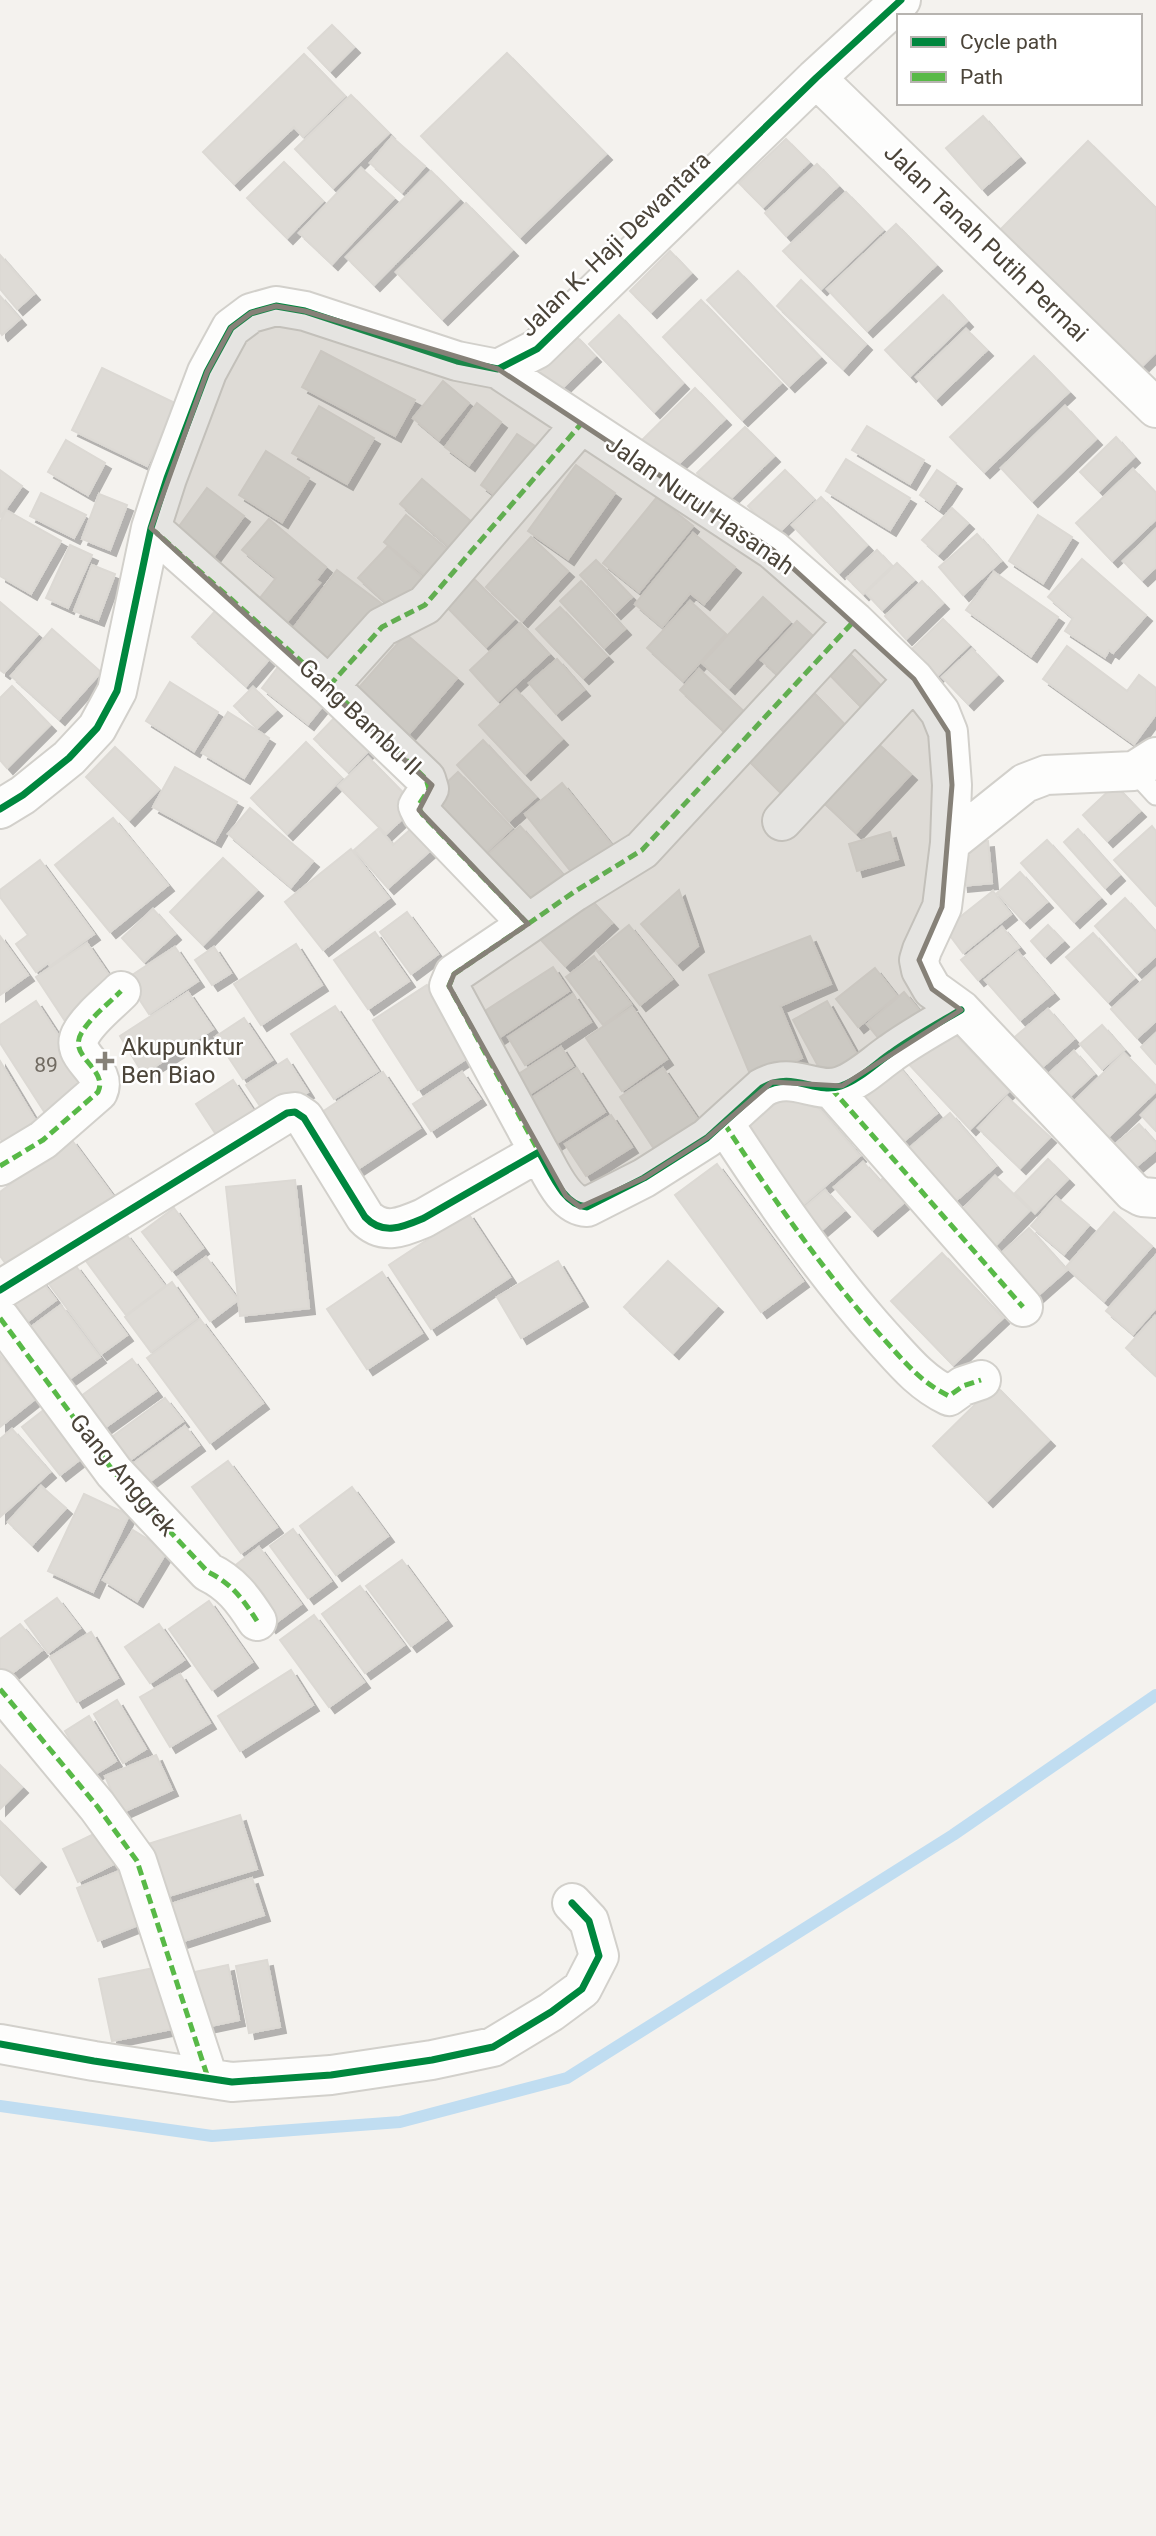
<svg xmlns="http://www.w3.org/2000/svg" width="1156" height="2536" viewBox="0 0 1156 2536" font-family="Roboto,sans-serif">
<style>
.lines{fill:none;stroke-linecap:round;stroke-linejoin:round}
.stream{stroke:#c0ddf1;stroke-width:12}
.building{fill:#dedbd6;stroke:#dcd9d4;stroke-width:2;filter:url(#shadow)}
.service-casing{stroke:#d2d0cb;stroke-width:23}
.minor-casing{stroke:#d2d0cb;stroke-width:42}
.service{stroke:#fdfdfc;stroke-width:19}
.minor{stroke:#fdfdfc;stroke-width:38}
.quiet{stroke:#58b947;stroke-width:5;stroke-dasharray:10 5;stroke-linecap:butt}
.cycleway-casing{stroke:#fff;stroke-width:11}
.cycleway{stroke:#00873e;stroke-width:7}
.marked{fill:#868178;fill-opacity:0.2;stroke:#868178;stroke-width:5;stroke-linejoin:round}
.poi-dot{fill:#868178;stroke:#fff;stroke-width:2.5}
.labels{text-anchor:middle;dominant-baseline:central;stroke-width:5;stroke-linejoin:round;paint-order:stroke}
.number-label{font-size:21px;fill:#706a61}
.street-label{font-size:24px;fill:#4b4439;stroke:#fff}
.poi-label{font-size:24px;fill:#4b4439;stroke:#fff;text-anchor:start}
</style>
<defs>
<filter id="shadow"><feDropShadow dx="6" dy="6" stdDeviation="0" flood-color="#0004"/></filter>
</defs>
<rect width="100%" height="100%" fill="#f4f2ee"/>
<g class="lines">
<path class="stream" d="M 0,2106 L 212,2136 L 400,2122 L 567,2078 L 953,1835 L 1156,1695"/>
</g>
<path class="building" d="M 332,25 L 354,47 L 330,71 L 308,48 Z
M 507,53 L 606,154 L 520,237 L 421,136 Z
M 304,54 L 345,96 L 303,137 L 294,127 L 234,184 L 203,152 Z
M 351,95 L 389,133 L 333,188 L 295,149 Z
M 983,116 L 1019,157 L 982,189 L 946,148 Z
M 392,137 L 425,166 L 402,192 L 370,163 Z
M 786,139 L 809,162 L 763,207 L 739,183 Z
M 1088,141 L 1156,208 L 1156,352 L 1137,371 L 997,233 Z
M 284,162 L 323,201 L 287,238 L 247,198 Z
M 817,164 L 838,186 L 786,236 L 765,213 Z
M 361,168 L 394,198 L 332,264 L 299,233 Z
M 431,171 L 459,199 L 374,285 L 346,257 Z
M 846,192 L 883,230 L 821,289 L 783,251 Z
M 466,203 L 512,250 L 442,319 L 396,272 Z
M 896,224 L 936,265 L 867,331 L 827,289 Z
M 670,251 L 691,273 L 651,312 L 630,291 Z
M 0,255 L 34,294 L 17,309 L 0,289 Z
M 738,271 L 820,357 L 789,386 L 707,300 Z
M 801,280 L 866,344 L 843,369 L 777,306 Z
M 943,295 L 967,321 L 910,376 L 885,350 Z
M 0,296 L 20,319 L 2,335 L 0,332 Z
M 701,300 L 781,383 L 742,420 L 663,337 Z
M 619,315 L 683,383 L 654,412 L 589,344 Z
M 966,329 L 987,350 L 936,399 L 916,377 Z
M 574,334 L 595,356 L 552,398 L 531,376 Z
M 321,351 L 415,400 L 395,436 L 302,387 Z
M 1034,356 L 1069,392 L 984,472 L 950,437 Z
M 102,368 L 177,404 L 147,466 L 72,430 Z
M 443,381 L 469,403 L 439,440 L 413,418 Z
M 695,388 L 725,419 L 669,473 L 640,442 Z
M 477,403 L 501,422 L 469,465 L 445,447 Z
M 319,406 L 374,438 L 347,484 L 292,453 Z
M 1065,406 L 1096,439 L 1032,501 L 1001,468 Z
M 867,426 L 924,460 L 910,484 L 852,450 Z
M 745,427 L 774,456 L 726,503 L 697,473 Z
M 517,434 L 538,448 L 501,500 L 481,485 Z
M 1116,437 L 1134,457 L 1099,491 L 1080,472 Z
M 66,440 L 105,463 L 88,495 L 48,472 Z
M 266,451 L 309,478 L 282,522 L 239,495 Z
M 846,459 L 910,498 L 890,530 L 826,491 Z
M 576,465 L 615,493 L 568,559 L 528,531 Z
M 1133,469 L 1156,493 L 1156,519 L 1112,561 L 1076,523 Z
M 0,470 L 22,486 L 0,517 Z
M 785,470 L 814,499 L 776,535 L 748,506 Z
M 937,470 L 956,483 L 939,509 L 920,495 Z
M 422,479 L 480,529 L 458,555 L 400,504 Z
M 207,488 L 244,516 L 205,568 L 169,540 Z
M 41,493 L 86,515 L 74,538 L 30,516 Z
M 99,494 L 127,505 L 110,550 L 82,539 Z
M 657,497 L 693,526 L 639,592 L 603,563 Z
M 821,497 L 867,545 L 839,573 L 792,525 Z
M 952,508 L 968,523 L 938,554 L 922,540 Z
M 6,510 L 61,541 L 31,594 L 0,576 L 0,522 Z
M 406,515 L 452,553 L 430,580 L 384,542 Z
M 1038,515 L 1072,537 L 1043,583 L 1009,561 Z
M 269,519 L 326,567 L 316,580 L 320,583 L 278,632 L 251,609 L 276,578 L 242,550 Z
M 1156,529 L 1156,567 L 1142,580 L 1123,561 Z
M 693,533 L 735,567 L 704,604 L 690,593 L 662,627 L 635,604 Z
M 977,534 L 1001,561 L 963,595 L 939,567 Z
M 531,537 L 568,571 L 522,621 L 486,587 Z
M 70,545 L 92,555 L 68,608 L 46,598 Z
M 388,546 L 424,579 L 395,611 L 358,578 Z
M 877,550 L 892,566 L 863,594 L 847,578 Z
M 1082,559 L 1146,615 L 1113,653 L 1109,650 L 1105,657 L 1065,631 L 1073,618 L 1048,597 Z
M 596,560 L 632,597 L 615,613 L 580,575 Z
M 897,563 L 914,580 L 882,610 L 866,593 Z
M 92,565 L 115,574 L 98,620 L 74,611 Z
M 337,570 L 382,604 L 333,669 L 288,635 Z
M 994,572 L 1058,617 L 1031,656 L 966,610 Z
M 470,575 L 514,619 L 486,647 L 443,603 Z
M 581,581 L 625,629 L 604,648 L 560,601 Z
M 922,581 L 943,603 L 906,639 L 885,616 Z
M 763,597 L 790,622 L 729,688 L 702,663 Z
M 690,601 L 726,634 L 683,681 L 647,648 Z
M 0,602 L 38,634 L 4,673 L 0,670 Z
M 560,607 L 607,656 L 583,678 L 536,629 Z
M 217,609 L 271,657 L 246,686 L 192,637 Z
M 943,619 L 969,645 L 937,676 L 912,649 Z
M 797,621 L 825,647 L 790,686 L 761,660 Z
M 520,623 L 549,654 L 498,701 L 470,670 Z
M 52,629 L 101,672 L 59,719 L 11,676 Z
M 406,634 L 457,678 L 408,735 L 356,691 Z
M 1067,646 L 1127,691 L 1139,675 L 1156,688 L 1156,714 L 1134,744 L 1043,679 Z
M 972,649 L 997,675 L 968,704 L 942,677 Z
M 846,650 L 885,690 L 864,710 L 825,670 Z
M 557,659 L 584,690 L 556,714 L 529,683 Z
M 282,662 L 329,698 L 308,724 L 262,688 Z
M 699,669 L 753,720 L 733,740 L 680,690 Z
M 170,682 L 218,712 L 194,751 L 146,721 Z
M 12,686 L 50,725 L 7,768 L 0,760 L 0,698 Z
M 253,687 L 276,710 L 257,728 L 234,706 Z
M 809,688 L 849,729 L 782,794 L 742,754 Z
M 516,690 L 562,739 L 525,774 L 479,725 Z
M 341,711 L 375,744 L 348,772 L 314,739 Z
M 228,712 L 269,738 L 244,778 L 202,753 Z
M 873,739 L 911,774 L 856,833 L 818,797 Z
M 483,740 L 536,797 L 509,821 L 457,765 Z
M 306,742 L 342,778 L 287,834 L 251,798 Z
M 115,747 L 159,789 L 129,820 L 86,777 Z
M 368,757 L 416,806 L 386,834 L 338,786 Z
M 175,767 L 237,802 L 215,841 L 153,807 Z
M 458,772 L 512,828 L 477,861 L 423,805 Z
M 562,783 L 619,854 L 581,884 L 525,814 Z
M 1115,785 L 1140,811 L 1107,841 L 1083,815 Z
M 250,808 L 313,861 L 291,887 L 228,834 Z
M 113,818 L 168,885 L 110,932 L 55,865 Z
M 421,820 L 440,842 L 388,888 L 354,850 L 379,828 L 393,845 Z
M 520,826 L 571,884 L 531,919 L 480,861 Z
M 1152,826 L 1156,831 L 1156,906 L 1114,860 Z
M 1078,829 L 1119,875 L 1105,888 L 1064,842 Z
M 890,832 L 898,859 L 857,871 L 849,844 Z
M 1047,840 L 1100,898 L 1074,922 L 1021,863 Z
M 988,841 L 992,883 L 962,886 L 958,844 Z
M 351,849 L 389,898 L 323,950 L 285,902 Z
M 223,858 L 257,890 L 203,945 L 170,912 Z
M 40,860 L 94,934 L 50,966 L 48,963 L 36,972 L 16,944 L 28,935 L 0,897 L 0,890 Z
M 1020,872 L 1047,902 L 1024,922 L 997,893 Z
M 679,890 L 698,946 L 677,964 L 641,924 Z
M 993,891 L 1011,914 L 963,953 L 945,929 Z
M 588,897 L 612,923 L 565,966 L 541,940 Z
M 1125,898 L 1156,932 L 1156,956 L 1137,973 L 1095,926 Z
M 153,909 L 175,934 L 144,962 L 122,938 Z
M 407,912 L 438,954 L 411,974 L 380,932 Z
M 629,925 L 672,979 L 640,1005 L 597,951 Z
M 1048,925 L 1063,941 L 1045,957 L 1031,941 Z
M 1002,927 L 1019,947 L 978,980 L 961,960 Z
M 375,932 L 409,981 L 368,1009 L 334,960 Z
M 1093,933 L 1134,978 L 1108,1002 L 1066,957 Z
M 0,936 L 28,975 L 0,995 Z
M 810,936 L 831,984 L 780,1006 L 802,1058 L 752,1079 L 709,975 Z
M 87,943 L 119,990 L 67,1024 L 36,977 Z
M 296,944 L 322,985 L 261,1025 L 234,984 Z
M 175,947 L 198,981 L 149,1014 L 126,979 Z
M 214,947 L 231,973 L 212,985 L 195,960 Z
M 1018,952 L 1053,993 L 1020,1020 L 985,980 Z
M 594,956 L 631,1004 L 603,1025 L 566,977 Z
M 553,967 L 569,991 L 494,1041 L 477,1016 Z
M 875,968 L 897,996 L 858,1027 L 836,999 Z
M 1156,968 L 1156,1021 L 1137,1038 L 1111,1009 Z
M 427,985 L 472,1055 L 418,1090 L 373,1020 Z
M 188,992 L 213,1029 L 143,1074 L 120,1036 Z
M 904,992 L 926,1019 L 888,1050 L 867,1024 Z
M 573,994 L 591,1022 L 525,1065 L 508,1037 Z
M 36,1001 L 92,1087 L 47,1116 L 0,1043 L 0,1025 Z
M 827,1001 L 863,1066 L 829,1086 L 793,1020 Z
M 335,1006 L 378,1071 L 334,1099 L 291,1034 Z
M 632,1007 L 667,1059 L 622,1091 L 586,1038 Z
M 1048,1009 L 1074,1039 L 1031,1077 L 1004,1046 Z
M 244,1018 L 272,1060 L 243,1079 L 215,1037 Z
M 944,1023 L 1009,1091 L 970,1129 L 905,1060 Z
M 1102,1025 L 1124,1050 L 1102,1069 L 1080,1044 Z
M 1156,1033 L 1156,1064 L 1141,1047 Z
M 561,1047 L 573,1066 L 522,1099 L 509,1080 Z
M 1074,1051 L 1094,1074 L 1059,1106 L 1038,1083 Z
M 1124,1053 L 1156,1086 L 1156,1091 L 1099,1146 L 1065,1110 Z
M 890,1056 L 937,1113 L 898,1146 L 851,1089 Z
M 287,1059 L 308,1092 L 268,1118 L 246,1085 Z
M 0,1061 L 43,1133 L 9,1153 L 0,1138 Z
M 577,1068 L 605,1112 L 549,1148 L 521,1105 Z
M 663,1068 L 706,1132 L 662,1161 L 620,1097 Z
M 383,1072 L 420,1128 L 356,1170 L 319,1114 Z
M 462,1072 L 480,1099 L 431,1131 L 413,1104 Z
M 233,1080 L 258,1118 L 221,1142 L 196,1104 Z
M 798,1084 L 860,1156 L 803,1205 L 741,1133 Z
M 1007,1097 L 1050,1137 L 1020,1168 L 978,1128 Z
M 1156,1100 L 1156,1131 L 1141,1115 Z
M 950,1113 L 996,1166 L 953,1203 L 907,1150 Z
M 611,1115 L 632,1147 L 586,1176 L 565,1144 Z
M 1139,1124 L 1156,1143 L 1156,1150 L 1127,1174 L 1107,1151 Z
M 71,1139 L 116,1200 L 14,1275 L 0,1256 L 0,1192 Z
M 1048,1159 L 1068,1179 L 1035,1213 L 1015,1193 Z
M 863,1162 L 880,1181 L 893,1169 L 914,1194 L 872,1230 L 834,1187 Z
M 717,1164 L 803,1281 L 761,1312 L 675,1195 Z
M 995,1176 L 1030,1210 L 993,1248 L 957,1215 Z
M 295,1180 L 309,1308 L 240,1316 L 226,1187 Z
M 825,1190 L 844,1211 L 818,1233 L 799,1212 Z
M 1056,1197 L 1089,1225 L 1064,1254 L 1031,1226 Z
M 174,1208 L 203,1248 L 172,1271 L 142,1232 Z
M 1114,1212 L 1152,1246 L 1104,1301 L 1066,1267 Z
M 468,1213 L 510,1277 L 431,1329 L 389,1265 Z
M 1029,1228 L 1067,1270 L 1035,1298 L 998,1256 Z
M 125,1233 L 165,1286 L 126,1315 L 86,1261 Z
M 942,1253 L 1003,1318 L 953,1365 L 891,1301 Z
M 1156,1255 L 1156,1308 L 1133,1334 L 1106,1311 Z
M 206,1257 L 238,1300 L 210,1321 L 178,1277 Z
M 558,1261 L 582,1301 L 521,1338 L 497,1297 Z
M 668,1261 L 717,1306 L 673,1353 L 624,1307 Z
M 75,1265 L 127,1335 L 101,1354 L 49,1284 Z
M 34,1271 L 56,1300 L 20,1327 L 0,1300 Z
M 382,1272 L 422,1333 L 367,1369 L 327,1309 Z
M 172,1282 L 197,1318 L 151,1352 L 125,1317 Z
M 61,1305 L 100,1357 L 65,1382 L 27,1330 Z
M 1155,1316 L 1156,1317 L 1156,1376 L 1126,1348 Z
M 200,1319 L 263,1403 L 210,1443 L 147,1358 Z
M 0,1355 L 35,1399 L 0,1427 Z
M 132,1359 L 156,1391 L 100,1431 L 77,1399 Z
M 995,1385 L 1049,1440 L 987,1501 L 933,1446 Z
M 165,1398 L 183,1421 L 126,1463 L 109,1439 Z
M 45,1409 L 83,1457 L 60,1475 L 22,1427 Z
M 185,1426 L 199,1445 L 145,1485 L 131,1465 Z
M 12,1429 L 50,1472 L 0,1517 L 0,1439 Z
M 228,1461 L 277,1527 L 241,1553 L 192,1487 Z
M 41,1486 L 66,1508 L 32,1545 L 8,1522 Z
M 352,1487 L 388,1536 L 336,1575 L 300,1526 Z
M 84,1494 L 129,1515 L 93,1592 L 48,1571 Z
M 293,1529 L 331,1581 L 308,1598 L 270,1546 Z
M 133,1530 L 167,1551 L 137,1601 L 103,1580 Z
M 259,1547 L 301,1604 L 270,1627 L 228,1571 Z
M 402,1560 L 446,1620 L 411,1646 L 366,1586 Z
M 360,1586 L 404,1645 L 365,1673 L 322,1614 Z
M 57,1598 L 80,1628 L 48,1653 L 25,1621 Z
M 209,1601 L 252,1662 L 212,1690 L 169,1629 Z
M 314,1615 L 364,1682 L 329,1707 L 280,1640 Z
M 20,1624 L 42,1650 L 2,1681 L 0,1679 L 0,1639 Z
M 159,1624 L 184,1660 L 150,1683 L 125,1647 Z
M 91,1632 L 118,1678 L 77,1702 L 50,1657 Z
M 291,1670 L 313,1705 L 240,1751 L 218,1716 Z
M 180,1674 L 210,1723 L 170,1747 L 140,1697 Z
M 117,1700 L 146,1749 L 123,1763 L 94,1714 Z
M 89,1716 L 116,1761 L 92,1776 L 65,1731 Z
M 156,1755 L 172,1790 L 121,1813 L 105,1776 Z
M 0,1765 L 22,1787 L 0,1809 Z
M 240,1815 L 257,1869 L 159,1899 L 142,1846 Z
M 0,1821 L 40,1861 L 14,1888 L 0,1874 Z
M 106,1828 L 122,1860 L 78,1882 L 63,1849 Z
M 129,1867 L 151,1920 L 98,1941 L 77,1888 Z
M 252,1878 L 264,1915 L 178,1943 L 165,1906 Z
M 267,1960 L 280,2027 L 249,2033 L 236,1966 Z
M 228,1965 L 239,2020 L 196,2029 L 185,1974 Z
M 159,1967 L 172,2029 L 112,2041 L 99,1979 Z"/>
<g class="lines">
<g class="service-casing">
<path id="service" d="M 1134,771 L 1156,795"/>
</g>
<g class="minor-casing">
<path id="minor" d="M 816,78 L 1156,408
M 498,369 L 773,550 L 854,621 L 914,679 L 940,712 L 948,732 L 952,785 L 950,843 L 942,907 L 922,950 L 919,960 L 921,970 L 932,989 L 961,1010 L 1133,1192 L 1142,1197 L 1156,1198
M 151,528 L 329,686 L 426,779 L 429,789 L 418,806 L 422,814 L 528,924 L 454,974 L 449,986 L 539,1152
M 329,686 L 382,627 L 425,605 L 581,424
M 0,809 L 23,795 L 69,758 L 97,728 L 117,691 L 151,528 L 167,478 L 207,372 L 231,328 L 251,313 L 276,306 L 305,311 L 457,361 L 498,369 L 537,349 L 816,78 L 901,0
M 782,821 L 914,679
M 950,843 L 1025,783 L 1046,775 L 1134,771 L 1156,757
M 528,924 L 574,892 L 642,850 L 854,621
M 831,1088 L 1023,1307
M 724,1123 C 772,1197 823,1271 882,1337 C 903,1360 920,1382 949,1396 L 963,1386 L 981,1380
M 0,1166 L 43,1140 L 98,1092 C 109,1068 66,1057 82,1032 C 91,1017 108,1004 121,991
M 0,1290 L 287,1113 L 295,1112 L 304,1118 L 365,1217 C 383,1236 403,1227 424,1218 L 539,1152 C 550,1170 563,1206 587,1207 L 644,1178 L 707,1138 L 762,1088 C 793,1070 815,1095 841,1086 C 859,1080 875,1064 891,1053 C 913,1037 937,1024 961,1010
M 0,1318 L 114,1472 L 208,1572 C 231,1583 243,1599 257,1621
M 0,1689 L 97,1806 L 137,1861 L 208,2078
M 0,2044 L 94,2061 L 232,2082 L 331,2075 L 432,2060 L 493,2047 L 551,2012 L 582,1989 L 599,1956 L 589,1921 L 572,1903"/>
</g>
<use href="#service" class="service"/>
<use href="#minor" class="minor"/>
<path class="quiet" d="M 151,528 L 329,686 L 426,779 L 429,789 L 418,806 L 422,814 L 528,924 L 454,974 L 449,986 L 539,1152
M 329,686 L 382,627 L 425,605 L 581,424
M 528,924 L 574,892 L 642,850 L 854,621
M 831,1088 L 1023,1307
M 724,1123 C 772,1197 823,1271 882,1337 C 903,1360 920,1382 949,1396 L 963,1386 L 981,1380
M 0,1166 L 43,1140 L 98,1092 C 109,1068 66,1057 82,1032 C 91,1017 108,1004 121,991
M 0,1318 L 114,1472 L 208,1572 C 231,1583 243,1599 257,1621
M 0,1689 L 97,1806 L 137,1861 L 208,2078"/>
<g class="cycleway-casing">
<path id="cycleway" d="M 0,809 L 23,795 L 69,758 L 97,728 L 117,691 L 151,528 L 167,478 L 207,372 L 231,328 L 251,313 L 276,306 L 305,311 L 457,361 L 498,369 L 537,349 L 816,78 L 901,0
M 0,1290 L 287,1113 L 295,1112 L 304,1118 L 365,1217 C 383,1236 403,1227 424,1218 L 539,1152 C 550,1170 563,1206 587,1207 L 644,1178 L 707,1138 L 762,1088 C 793,1070 815,1095 841,1086 C 859,1080 875,1064 891,1053 C 913,1037 937,1024 961,1010
M 0,2044 L 94,2061 L 232,2082 L 331,2075 L 432,2060 L 493,2047 L 551,2012 L 582,1989 L 599,1956 L 589,1921 L 572,1903"/>
</g>
<use href="#cycleway" class="cycleway"/>
</g>
<path class="marked" d="M 276,306 L 305,311 L 498,369 L 773,550 L 914,679 L 948,732 L 952,785 L 942,907 L 919,960 L 932,989 L 961,1010 L 842,1086 L 772,1082 L 707,1138 L 644,1178 L 580,1207 L 566,1196 L 449,986 L 454,974 L 528,924 L 419,810 L 432,785 L 151,528 L 207,372 L 231,328 L 251,313 Z"/>
<path class="poi-dot" d="M101.5 1050.5h7v7h7v7h-7v7h-7v-7h-7v-7h7z"/>
<g class="labels">
<g class="number-label">
<text x="46" y="1065">89</text>
</g>
<g class="street-label">
<text transform="translate(986 243) rotate(44)">Jalan Tanah Putih Permai</text>
<text transform="translate(615 244) rotate(-44)">Jalan K. Haji Dewantara</text>
<text transform="translate(700 505) rotate(35)">Jalan Nurul Hasanah</text>
<text transform="translate(360 717) rotate(43)">Gang Bambu II</text>
<text transform="translate(123 1475) rotate(50)">Gang Anggrek</text>
</g>
<g class="poi-label">
<text x="121" y="1047">Akupunktur<tspan x="121" dy="28">Ben Biao</tspan></text>
</g>
</g>
<rect x="897" y="14" width="245" height="91" fill="#ffffff" stroke="#b7b4b0" stroke-width="2"/>
<rect x="911" y="37" width="35" height="10" fill="#00873e" stroke="#b7b4b0" stroke-width="2"/>
<text x="960" y="49" font-size="21" fill="#4b4439">Cycle path</text>
<rect x="911" y="72" width="35" height="10" fill="#58b947" stroke="#b7b4b0" stroke-width="2"/>
<text x="960" y="84" font-size="21" fill="#4b4439">Path</text>
</svg>
